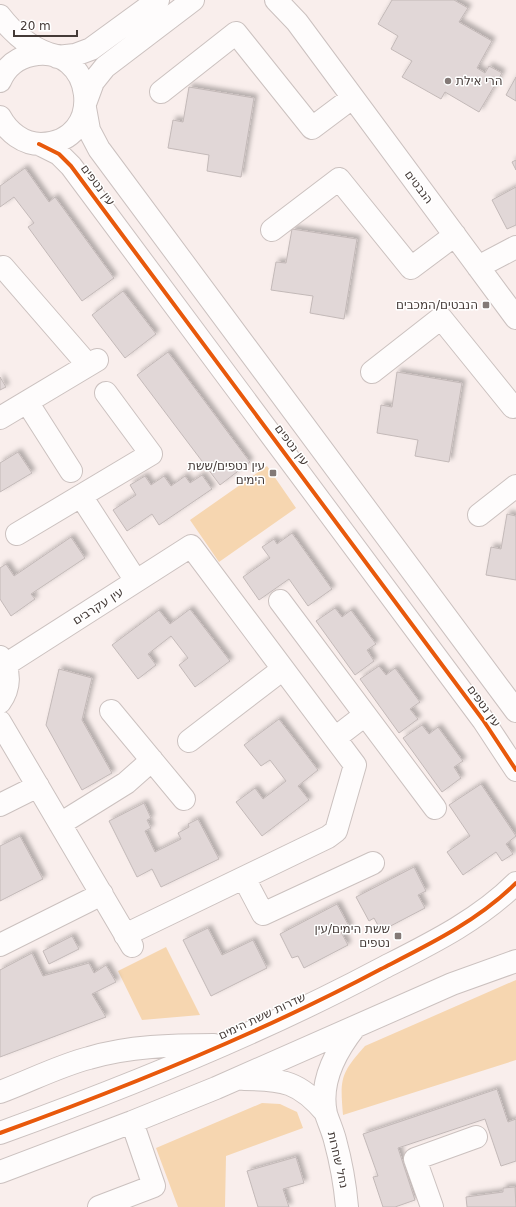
<svg xmlns="http://www.w3.org/2000/svg" width="516" height="1207" viewBox="0 0 516 1207" font-family="'DejaVu Sans','Noto Sans Hebrew',sans-serif">
<style>
.green{fill:#f6d6b0}
.building{fill:#e1d7d7;stroke:#c3b9b8;filter:url(#shadow)}
.lines{fill:none;stroke-linecap:round;stroke-linejoin:round}
.minor-casing{stroke:#cbc1bf;stroke-width:24}
.minor{stroke:#fefcfc;stroke-width:22}
.cycleway-casing{stroke:#fff;stroke-width:6}
.cycleway{stroke:#e8590c;stroke-width:4}
.poi-dot{fill:#837976;stroke:#fff;stroke-width:1.5}
.labels{text-anchor:middle;dominant-baseline:central;stroke-width:3;stroke-linejoin:round;paint-order:stroke}
.poi-label{font-size:12px;fill:#443a37;stroke:#fff;text-anchor:end}
.street-label{font-size:12px;fill:#443a37;stroke:#fff}
</style>
<defs>
<filter id="shadow"><feDropShadow dx="3.5" dy="-3.5" stdDeviation="2" flood-color="#0004"/></filter>
</defs>
<rect width="100%" height="100%" fill="#f9eeec"/>
<path class="green" d="M 267,466 L 296,508 L 219,562 L 190,520 Z
M 166,947 L 200,1015 L 142,1020 L 118,971 Z
M 516,980 L 516,1060 L 343,1115 C 340,1079 340,1074 365,1046 Z
M 262,1103 L 280,1104 L 297,1112 L 303,1128 L 226,1156 L 225,1207 L 178,1207 L 156,1148 Z"/>
<path class="building" d="M 392,0 L 454,0 L 468,8 L 459,22 L 492,41 L 477,68 L 485,73 L 489,66 L 502,73 L 479,112 L 445,92 L 441,99 L 402,77 L 412,61 L 391,49 L 398,36 L 378,24 Z
M 516,77 L 516,101 L 506,95 Z
M 189,87 L 254,98 L 241,177 L 207,171 L 209,155 L 168,148 L 173,120 L 183,122 Z
M 516,160 L 516,170 L 512,162 Z
M 25,168 L 49,202 L 55,197 L 114,278 L 82,301 L 28,227 L 34,223 L 14,197 L 0,207 L 0,186 Z
M 516,187 L 516,225 L 507,229 L 492,200 Z
M 292,229 L 357,239 L 344,319 L 310,313 L 313,296 L 271,290 L 276,262 L 286,263 Z
M 123,291 L 156,334 L 125,358 L 92,315 Z
M 168,352 L 250,462 L 220,485 L 137,375 Z
M 397,372 L 462,383 L 449,462 L 415,456 L 418,440 L 377,433 L 381,405 L 392,407 Z
M 0,377 L 6,387 L 0,390 Z
M 18,452 L 32,473 L 0,492 L 0,463 Z
M 202,475 L 212,489 L 159,525 L 152,514 L 127,531 L 113,510 L 136,495 L 130,485 L 145,476 L 151,485 L 164,476 L 171,486 L 185,476 L 190,483 Z
M 507,514 L 516,516 L 516,580 L 486,575 L 491,547 L 501,549 Z
M 292,533 L 332,589 L 308,606 L 289,579 L 259,600 L 243,577 L 270,558 L 262,547 L 274,539 L 277,544 Z
M 71,537 L 85,558 L 31,594 L 35,599 L 11,616 L 0,599 L 0,568 L 6,564 L 14,576 Z
M 335,608 L 342,617 L 351,610 L 376,644 L 367,650 L 374,661 L 355,675 L 316,621 Z
M 190,609 L 230,661 L 195,687 L 179,665 L 188,658 L 171,636 L 148,654 L 156,665 L 138,679 L 112,645 L 159,610 L 170,624 Z
M 379,666 L 386,675 L 395,668 L 420,702 L 410,709 L 418,719 L 399,733 L 360,679 Z
M 59,669 L 92,678 L 82,720 L 112,773 L 82,790 L 46,725 Z
M 279,719 L 318,770 L 298,786 L 309,800 L 262,836 L 236,802 L 255,788 L 263,799 L 286,781 L 270,760 L 261,766 L 244,745 Z
M 422,725 L 429,734 L 438,727 L 463,761 L 454,767 L 461,778 L 442,792 L 403,738 Z
M 481,784 L 516,836 L 506,844 L 513,854 L 502,861 L 496,852 L 463,875 L 447,852 L 470,836 L 449,805 Z
M 144,803 L 151,818 L 147,820 L 151,828 L 145,831 L 155,852 L 181,839 L 178,833 L 189,827 L 188,824 L 198,819 L 219,859 L 161,887 L 152,869 L 137,877 L 109,821 Z
M 20,836 L 43,879 L 0,901 L 0,846 Z
M 414,867 L 426,891 L 418,895 L 425,908 L 381,931 L 374,918 L 369,921 L 356,897 Z
M 337,904 L 350,928 L 341,932 L 348,945 L 304,968 L 298,956 L 292,958 L 280,934 Z
M 208,928 L 222,955 L 253,940 L 267,968 L 211,996 L 183,940 Z
M 72,936 L 79,949 L 49,964 L 43,951 Z
M 32,953 L 43,976 L 89,963 L 94,973 L 106,965 L 116,982 L 92,994 L 106,1017 L 0,1057 L 0,970 Z
M 497,1089 L 508,1122 L 516,1119 L 516,1161 L 501,1166 L 485,1119 L 398,1148 L 415,1200 L 395,1207 L 383,1207 L 373,1177 L 378,1176 L 363,1134 Z
M 296,1157 L 304,1183 L 283,1189 L 289,1207 L 258,1207 L 247,1171 Z
M 515,1187 L 516,1207 L 467,1207 L 466,1197 L 503,1192 L 503,1188 Z"/>
<g class="lines">
<g class="minor-casing">
<path id="minor" d="M 276,0 L 297,22 L 516,318
M 0,16 C 14,34 29,47 49,54
M 57,57 L 75,55 L 91,49 L 158,0
M 0,81 C 6,67 17,58 32,55 C 94,42 108,142 41,144 C 23,144 8,132 0,117
M 161,92 L 236,33 L 312,128 L 352,98
M 86,101 L 93,82 L 105,67 L 193,0
M 85,108 L 89,130 L 99,149 L 516,711
M 39,144 L 59,154 L 71,166 L 483,720 L 516,770
M 272,230 L 339,179 L 411,268 L 455,235
M 3,267 L 88,365
M 478,267 L 516,247
M 372,372 L 441,318 L 513,407 L 516,405
M 27,402 L 71,471
M 0,418 L 97,360
M 81,496 L 136,581
M 479,515 L 516,486
M 17,534 L 151,454 L 106,393
M 280,601 L 435,808
M 0,657 C 11,671 10,688 0,702
M 5,665 L 191,546 L 355,765 L 336,831 L 328,837 L 125,935
M 111,711 L 184,799
M 0,722 L 132,946
M 335,738 L 365,715
M 189,741 L 283,669
M 0,805 L 38,786
M 60,824 L 126,783 L 152,760
M 244,878 L 263,914 L 373,863
M 0,945 L 102,894
M 244,1079 C 283,1079 300,1082 326,1113
M 0,1092 C 30,1081 58,1066 89,1058 C 129,1046 173,1045 214,1045
M 0,1133 C 130,1086 259,1034 381,969 C 428,945 478,921 516,883
M 0,1172 L 132,1122 L 216,1088 L 452,984 L 516,961
M 99,1207 L 154,1186 L 132,1122
M 347,1207 C 345,1184 341,1162 335,1140 C 333,1132 329,1123 326,1114 C 319,1082 336,1051 355,1027
M 432,1207 L 415,1159 L 476,1137"/>
</g>
<use href="#minor" class="minor"/>
<g class="cycleway-casing">
<path id="cycleway" d="M 39,144 L 59,154 L 71,166 L 483,720 L 516,770
M 0,1133 C 130,1086 259,1034 381,969 C 428,945 478,921 516,883"/>
</g>
<use href="#cycleway" class="cycleway"/>
</g>
<g class="poi-dot">
<circle cx="448" cy="81" r="4"/>
<rect x="482" y="301" width="8" height="8" rx="2"/>
<rect x="269" y="469" width="8" height="8" rx="2"/>
<rect x="394" y="932" width="8" height="8" rx="2"/>
</g>
<g class="labels">
<g class="poi-label">
<text x="456" y="81" text-anchor="start">הרי אילת</text>
<text x="478" y="305">הנבטים/המכבים</text>
<text x="265" y="466">עין נטפים/ששת<tspan x="265" dy="14">הימים</tspan></text>
<text x="390" y="929">ששת הימים/עין<tspan x="390" dy="14">נטפים</tspan></text>
</g>
<g class="street-label">
<text transform="translate(98 185) rotate(53)">עין נטפים</text>
<text transform="translate(419 187) rotate(53)">הנבטים</text>
<text transform="translate(292 445) rotate(53)">עין נטפים</text>
<text transform="translate(98 606) rotate(-33)">עין עקרבים</text>
<text transform="translate(484 706) rotate(54)">עין נטפים</text>
<text transform="translate(262 1016) rotate(-25)">שדרות ששת הימים</text>
<text transform="translate(338 1160) rotate(77)">נחל שחרות</text>
</g>
</g>
<path d="M14 30v6h63v-6" fill="none" stroke="#443a37" stroke-width="2"/>
<text x="20" y="30" font-size="12" fill="#443a37" stroke="#ffffff" stroke-width="3" paint-order="stroke">20 m</text>
</svg>
